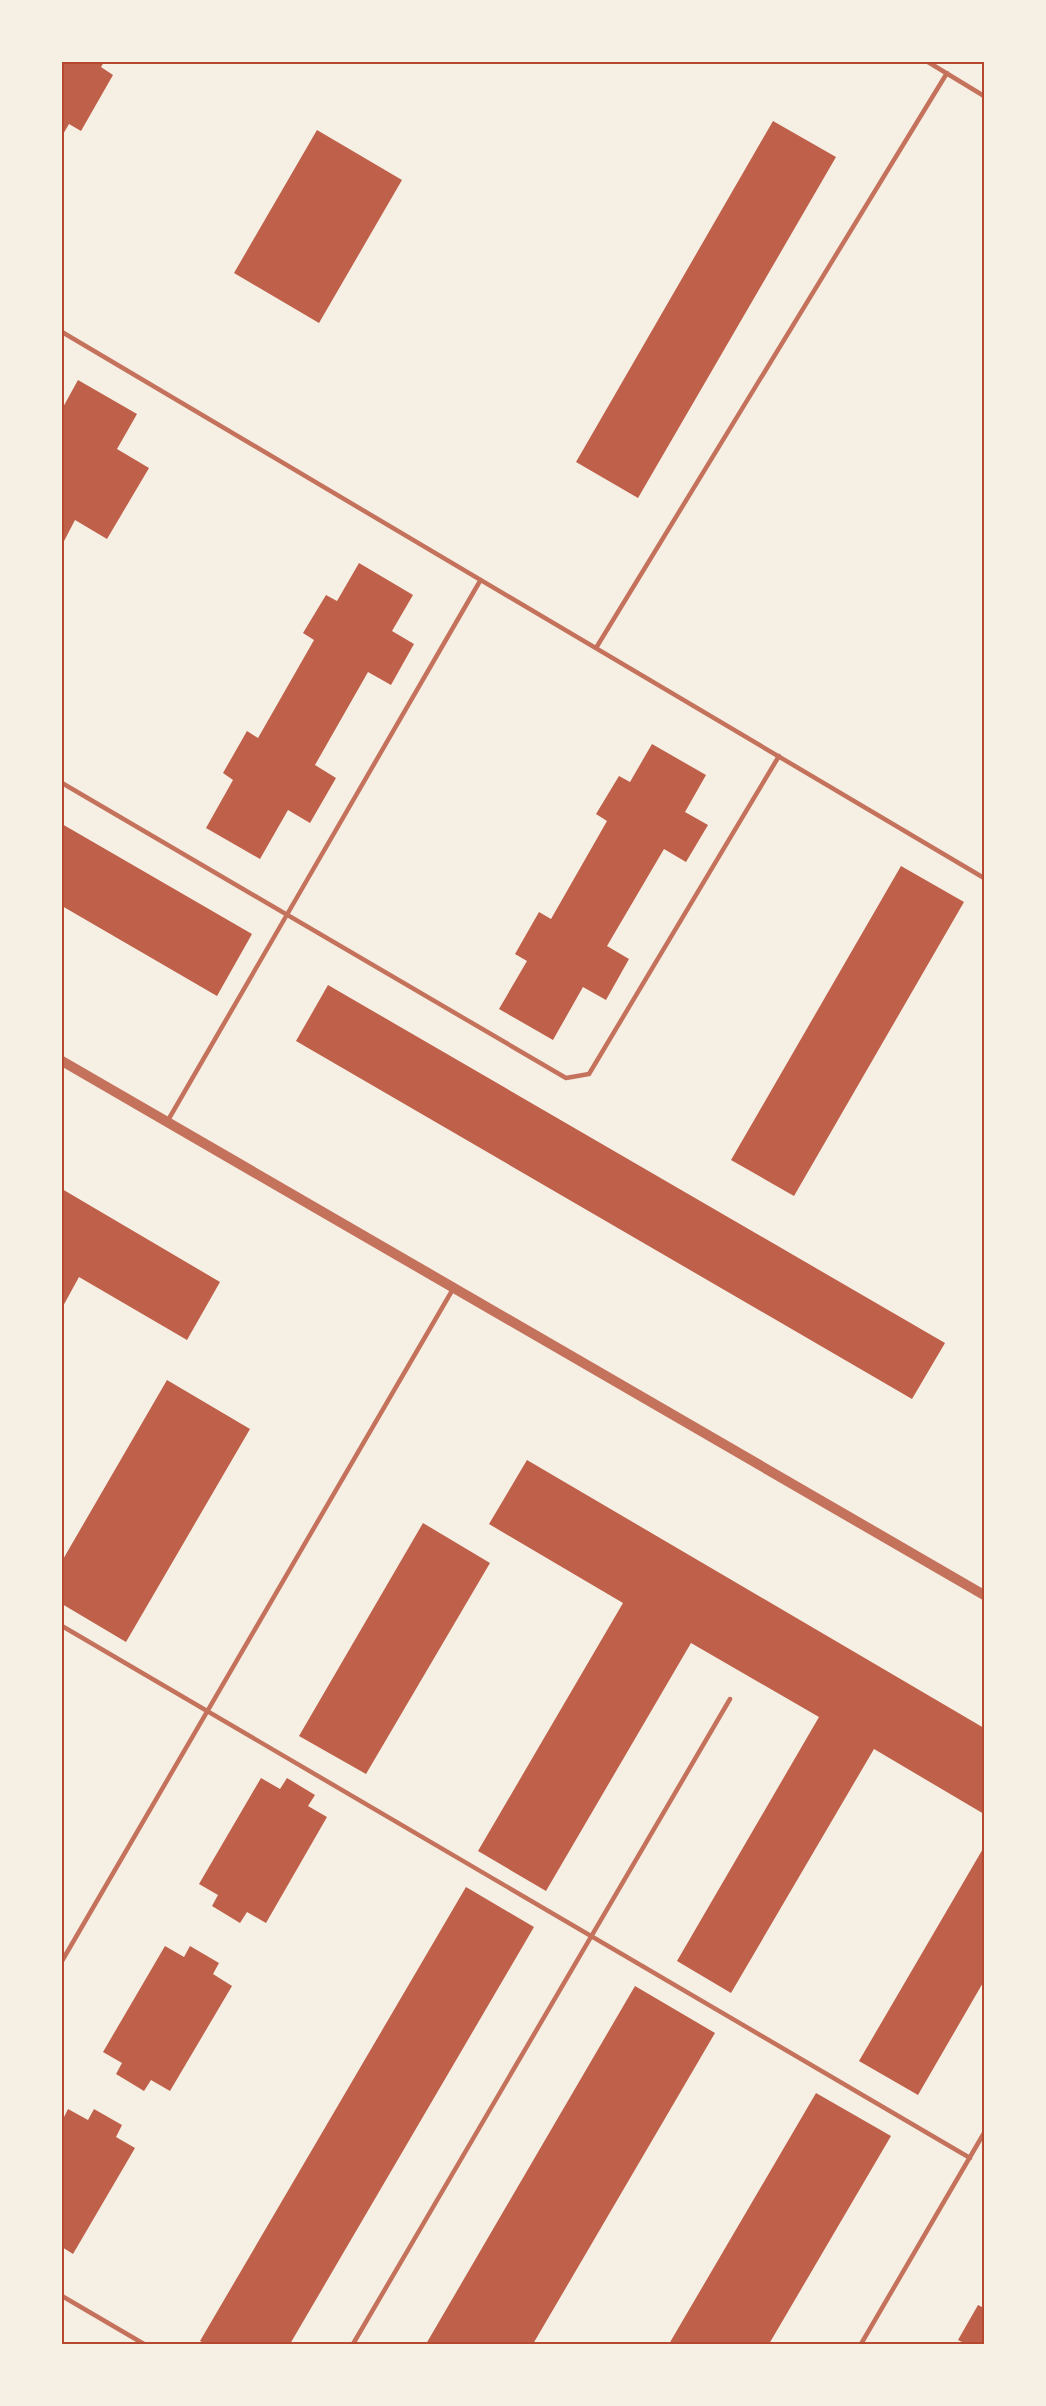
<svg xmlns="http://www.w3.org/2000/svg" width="1046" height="2406" viewBox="0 0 1046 2406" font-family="Raleway,sans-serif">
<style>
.building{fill:#bf614a}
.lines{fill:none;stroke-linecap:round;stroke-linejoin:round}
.service{stroke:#c5725c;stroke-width:4.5}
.tertiary{stroke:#c5725c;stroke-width:10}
.neatline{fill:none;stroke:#b5482f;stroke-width:2}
</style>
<rect width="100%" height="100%" fill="#f6efe4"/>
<path class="building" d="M 62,62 L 104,62 L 101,67 L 113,75 L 81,131 L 69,124 L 62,136 Z
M 773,121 L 836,157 L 638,498 L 576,462 Z
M 317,130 L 402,180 L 319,323 L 234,273 Z
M 78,380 L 137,414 L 117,449 L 149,468 L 107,539 L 75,520 L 62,545 L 62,409 Z
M 359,563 L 413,595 L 392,631 L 414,644 L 391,685 L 368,672 L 315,765 L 336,778 L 310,823 L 288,810 L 260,859 L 206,828 L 233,780 L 223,773 L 247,731 L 258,738 L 314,640 L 303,633 L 326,595 L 337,601 Z
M 652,744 L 706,775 L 685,812 L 708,825 L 686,862 L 664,849 L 607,946 L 629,959 L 606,1000 L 583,987 L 553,1040 L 499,1009 L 527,961 L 515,954 L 539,912 L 551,919 L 607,821 L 596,814 L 619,776 L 630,782 Z
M 62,824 L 252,934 L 217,996 L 62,906 Z
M 901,866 L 964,902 L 794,1196 L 731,1160 Z
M 328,985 L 945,1343 L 912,1399 L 296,1041 Z
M 62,1189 L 220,1282 L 187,1340 L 79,1277 L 62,1308 Z
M 167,1380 L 250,1429 L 126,1642 L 62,1604 L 62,1561 Z
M 527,1460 L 984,1728 L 984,1814 L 874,1749 L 731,1993 L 677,1961 L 819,1717 L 691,1643 L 546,1891 L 478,1851 L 623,1603 L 489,1524 Z
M 423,1523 L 490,1563 L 366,1774 L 299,1736 Z
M 261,1778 L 280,1789 L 287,1778 L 315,1795 L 308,1806 L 327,1817 L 266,1923 L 247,1912 L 240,1923 L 212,1906 L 218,1895 L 199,1884 Z
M 984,1847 L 984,1981 L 918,2095 L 859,2061 Z
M 466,1887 L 534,1927 L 290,2344 L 206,2344 L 200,2341 Z
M 165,1946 L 184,1957 L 190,1946 L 219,1963 L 213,1974 L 232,1986 L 170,2091 L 151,2080 L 144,2091 L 116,2074 L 122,2063 L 103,2052 Z
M 635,1986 L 715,2033 L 533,2344 L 426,2344 Z
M 816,2093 L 891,2136 L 769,2344 L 669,2344 Z
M 68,2109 L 88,2120 L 94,2109 L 122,2125 L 116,2137 L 135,2148 L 73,2254 L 62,2247 L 62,2121 Z
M 978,2305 L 984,2308 L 984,2344 L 966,2344 L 958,2340 Z"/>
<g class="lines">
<path class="service" d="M 928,62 L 984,96
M 62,332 L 984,878
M 596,648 L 947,73
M 62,783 L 566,1078 L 589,1074 L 779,756
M 167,1122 L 480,581
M 62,1626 L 970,2158
M 62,1961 L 453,1289
M 62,2296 L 144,2344
M 353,2344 L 730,1699
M 861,2344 L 984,2133"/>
<path class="tertiary" d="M 62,1061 L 984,1595"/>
</g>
<rect width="1046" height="2406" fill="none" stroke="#f6efe4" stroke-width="126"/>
<rect x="63" y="63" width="920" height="2280" class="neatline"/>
</svg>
